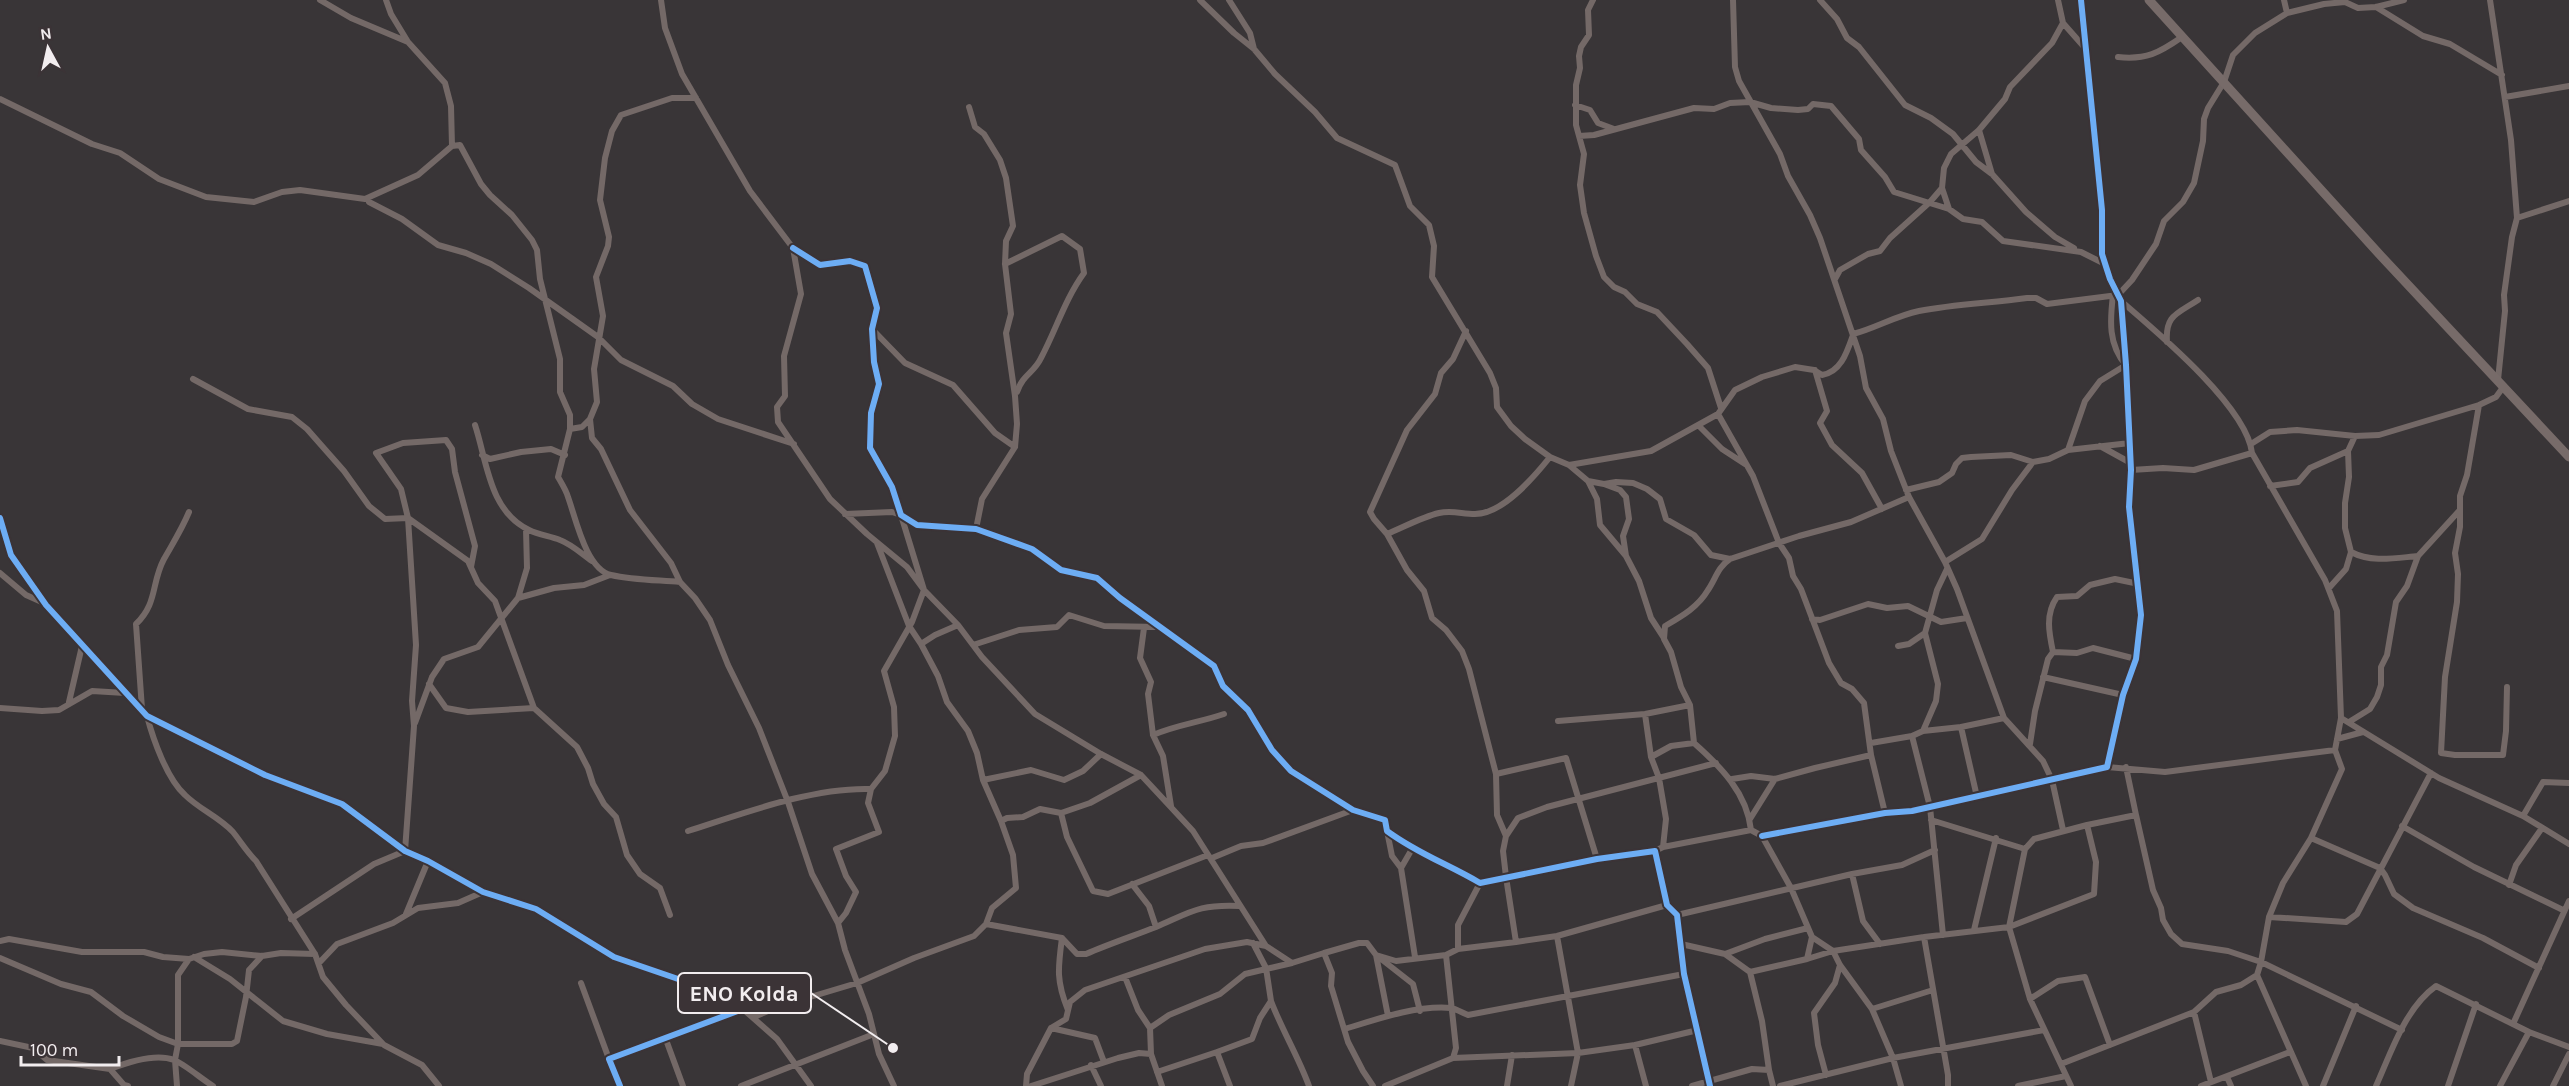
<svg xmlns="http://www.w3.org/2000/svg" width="2569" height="1086" viewBox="0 0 2569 1086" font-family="Karla,sans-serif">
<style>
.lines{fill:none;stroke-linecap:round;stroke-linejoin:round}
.street{stroke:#746967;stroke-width:6}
.secondary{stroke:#776b69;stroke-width:9}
.cycleway-casing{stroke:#3b3336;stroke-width:10}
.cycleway{stroke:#6dadf4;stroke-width:6}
.leader{fill:none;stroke:#f2edef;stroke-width:2}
.callout-dot{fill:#f2edef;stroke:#3b3336;stroke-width:2}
.callout{fill:#3b3336;stroke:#f2edef;stroke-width:2}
.callout-label{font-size:22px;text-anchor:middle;font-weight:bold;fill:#f2edef}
</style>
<rect width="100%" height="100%" fill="#393537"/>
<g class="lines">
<path class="street" d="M 320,0 L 351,18 L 408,42
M 386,0 L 391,14 L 408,42 L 445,83 L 451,106 L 452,146
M 661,0 L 665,28 L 682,74 L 750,191 L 793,248 L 801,294 L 784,356 L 785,396 L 777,407 L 778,422 L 830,499 L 867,534 L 907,567 L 924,590 L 958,625 L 982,657 L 1035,714 L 1101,754 L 1141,775 L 1193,831 L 1266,946 L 1292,963 L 1324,953 L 1332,973 L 1331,986 L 1348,1042 L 1363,1071 L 1373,1086
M 1200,0 L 1234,33 L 1254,49 L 1275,74 L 1315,112 L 1337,138 L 1395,165 L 1410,206 L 1429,225 L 1434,246 L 1432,277 L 1490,373 L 1496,388 L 1497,407 L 1511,426 L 1525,439 L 1550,457 L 1569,465 L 1588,481 L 1604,484 L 1616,482 L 1633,483 L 1647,489 L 1660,499 L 1666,519 L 1694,535 L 1711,555 L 1730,559 L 1799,536 L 1851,522 L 1909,497
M 1229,0 L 1250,33 L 1254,49
M 1733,0 L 1735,67 L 1739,81 L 1780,154 L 1788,176 L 1810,215 L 1820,238 L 1860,356 L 1866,388 L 1883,419 L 1891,451 L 1909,497 L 1945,562 L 1957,589 L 2004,718 L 2043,761 L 2052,780 L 2063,830
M 1820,0 L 1837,19 L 1847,38 L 1859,47 L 1905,105 L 1931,118 L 1953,134 L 1976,162 L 1992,174 L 2026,212 L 2055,237 L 2074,248
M 2058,0 L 2063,23 L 2085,48
M 2284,0 L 2287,13
M 2490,0 L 2511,140 L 2517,218 L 2512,237 L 2504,295 L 2505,311 L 2498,380
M 2376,7 L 2423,36 L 2450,44 L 2502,75
M 2118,57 C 2146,60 2159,53 2182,37
M 2505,97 L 2569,86
M 0,99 L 92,144 L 120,153 L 159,179 L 206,197 L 254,202 L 282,192 L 300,190 L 365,199 L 418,175 L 452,146 L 460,145 L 481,184 L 490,195 L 512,215 L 532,240 L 537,250 L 540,279 L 560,359 L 560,392 L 570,415 L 570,429
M 1575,105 L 1590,110 L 1598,123 L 1614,129
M 969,107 L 975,127 L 984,134 L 1000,160 L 1006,178 L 1013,226 L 1006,241 L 1005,264 L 1011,314 L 1006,333 L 1015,396 L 1017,424 L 1015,447 L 982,499 L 976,529
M 1979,130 L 1992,174
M 1579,136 L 1576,125 L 1576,85 L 1580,68 L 1579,56 L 1581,47 L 1589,35 L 1588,10 L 1593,0
M 1942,188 L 1949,209
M 369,202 L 402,219 L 438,245 L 466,253 L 491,264 L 529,288 L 598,337 L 621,360 L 673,386 L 692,404 L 718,419 L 794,444
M 2517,218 L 2569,201
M 793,248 L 820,265 L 850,261 L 865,266 L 877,308 L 872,329 L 874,362 L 879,384 L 871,413 L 870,448 L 892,487 L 901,515 L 917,525 L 976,529 L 1032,549 L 1061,570 L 1097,578 L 1120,598 L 1214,666 L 1223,686 L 1248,710 L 1272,750 L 1291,771 L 1353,810 L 1385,820 L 1387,831 C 1418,854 1448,864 1480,883 L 1597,859 L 1655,851 L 1667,905 L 1677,915 L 1684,974 L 1710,1086
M 1005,264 L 1062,236 L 1080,249 L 1084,273 C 1065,299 1056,330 1041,358 C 1034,373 1023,374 1017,392
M 1835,279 L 1840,270 L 1868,254 L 1880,251 L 1890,238 L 1930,202 L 1942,188 L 1944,168 L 1951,154 L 1979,130 L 2005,99 L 2010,87 L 2052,43 L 2063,23
M 2121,301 C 2157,332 2247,407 2252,453 L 2325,580 L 2337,611 L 2341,718 L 2335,750 L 2342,769 L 2311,838 L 2283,883 L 2269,917 L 2261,962 L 2257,975 L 2306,1086
M 872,329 L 905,363 L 953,385 L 995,433 L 1015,447
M 1853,334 C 1876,328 1895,316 1919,311 C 1954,304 1991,303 2027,298 L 2036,298 L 2047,304 L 2118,295 L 2132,280 L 2156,244 L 2164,221 L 2183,202 L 2194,183 L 2203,141 L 2204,119 L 2208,108 L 2224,82 L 2233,55 L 2255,33 L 2287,13 L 2324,4 L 2345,2 L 2358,8 L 2376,7 L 2404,0
M 2167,342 C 2165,315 2177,314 2198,300
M 1815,370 L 1827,411 L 1820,423 L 1832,445 L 1862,473 L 1882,509
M 193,379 L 248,409 L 292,417 L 307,429 L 344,471 L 369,506 L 385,519 L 408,518 L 468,561 L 478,583 L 495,601 L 534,708 L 577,747 L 588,768 L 593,784 L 604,804 L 616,817 L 627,855 L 640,874 L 660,888 L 670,915
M 2479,405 L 2467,475 L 2460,496 L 2460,527 L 2455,553 L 2458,574 L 2457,602 L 2445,677 L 2441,753 L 2455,755 L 2503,755 L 2506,731 L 2507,687
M 1721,408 L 1708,368 L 1687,344 L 1657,312 L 1637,304 L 1625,292 L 1614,287 L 1604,277 L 1596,256 L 1584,213 L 1580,185 L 1584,154 L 1579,136 L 1594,135 L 1694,108 L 1714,109 L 1730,103 L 1750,102 L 1771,108 L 1798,110 L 1808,109 L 1813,104 L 1831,106 L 1859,139 L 1861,150 L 1885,177 L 1894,192 L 1949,209 L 1963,219 L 1982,222 L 2003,241 L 2081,252 L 2105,264
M 1718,414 L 1753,476 L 1779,543 L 1789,558 L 1793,576 L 1801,589 L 1829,663 L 1841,683 L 1852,689 L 1864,703 L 1871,755 L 1885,813
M 590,419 L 592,438 L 601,449 L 630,510 L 671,563 L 680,582 L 695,598 L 710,620 L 728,665 L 759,728 L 788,802 L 812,874 L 838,923
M 475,425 C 487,461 489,511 529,530 C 539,535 550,536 560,540 C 571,544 582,554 592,561
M 1699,426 L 1722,449 L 1745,464
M 2251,444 L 2270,432 L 2297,430 L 2355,436 L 2379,435 L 2479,405 L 2496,397 L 2504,386
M 2100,446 L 2129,462
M 2068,450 L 2085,401 L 2100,381 L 2126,365 C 2108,345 2110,320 2113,295
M 482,455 L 490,459 L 521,452 L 551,449 L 565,455
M 1569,465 L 1651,451 L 1718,414 L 1735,390 L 1762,377 L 1795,367 L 1814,370 L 1822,375 C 1841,372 1847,352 1853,335
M 2131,470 L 2163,468 L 2194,470 L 2252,453
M 1588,481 L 1597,499 L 1600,525 L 1626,556 L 1639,581 L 1651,618 L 1664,638
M 1604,484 L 1620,490 L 1626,497 L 1629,519 L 1623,536 L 1626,556
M 2270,486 L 2298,482 L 2310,468 L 2348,451
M 1906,490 L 1939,482 L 1952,473 L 1956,464 L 1962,458 L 1971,457 L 2011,455 L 2033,462
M 845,514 L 892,512 L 901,515 L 924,590 L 912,622 L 884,671 L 894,707 L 895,736 L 885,771 L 871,789 L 868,803 L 879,832 L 836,849 L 846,876 L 856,892 L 846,913 L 838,923 L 845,950 L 869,1014 L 879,1054 L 894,1086
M 0,518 L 11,555 L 46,605 L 147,716 L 265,775 L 342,804 L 405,851 L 428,861 L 483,892 L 536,909 L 614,957 L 681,980 L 743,1009 L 609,1059 L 620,1086
M 1387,534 L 1374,519 L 1370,512 L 1407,430 L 1435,394 L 1441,373 L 1453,359 L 1466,331
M 877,543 L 909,626 L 921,644
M 2351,552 C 2372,563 2395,558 2418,556
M 1945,562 L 1982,539 L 2012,490 L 2033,462 L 2049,459 L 2068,450 L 2130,443
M 0,573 L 26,595 L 44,603
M 680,582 C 657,580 633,580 611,575 C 586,569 576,519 568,497 C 566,490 562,484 558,477 L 570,429 L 582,427 L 590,419 L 597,402 L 594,369 L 603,316 L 596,277 L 608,246 L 609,237 L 600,200 L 605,158 L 612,131 L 621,115 L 672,98 L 696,98
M 2329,588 L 2346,569 L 2351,552 L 2345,528 L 2345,503 L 2349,477 L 2348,451 L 2355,436
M 518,598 L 527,568 L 526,529
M 1812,619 L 1820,620 L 1868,604 L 1887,608 L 1908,606 L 1941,622 L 1967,618
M 958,625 L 935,635 L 921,644 L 938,676 L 947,702 L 968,731 L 977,753 L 983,780 L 1001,821
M 1144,628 L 1140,658 L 1151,682 L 1148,694 L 1153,735 L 1163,756 L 1171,806
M 973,645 L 1019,630 L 1057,627 L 1069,615 L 1104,626 L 1159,627
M 1898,646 L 1909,644 L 1925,633
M 2053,652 C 2049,633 2045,614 2057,597 L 2077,596 L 2090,585 L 2115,579 L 2139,584
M 2043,677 L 2123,695
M 429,684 L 446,708 L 468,712 L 534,708
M 69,702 L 82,646
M 0,708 L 42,711 L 59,710 L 92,691 L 125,693
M 142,709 L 136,624 C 158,603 151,583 164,559 C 173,543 182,529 189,512
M 1645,714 L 1651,757 L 1659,778 L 1666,819 L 1663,847
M 147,716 C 153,739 167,779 185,795 C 199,809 219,817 233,832 C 241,842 247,852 256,861 L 315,954 L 323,977 L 346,1005 L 384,1045 L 422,1065 L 439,1086
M 2341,718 L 2439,778 L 2523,816 L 2569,844
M 1558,721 L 1645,714 L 1690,705
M 2349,722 L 2370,709 L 2377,697 L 2381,685 L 2381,667 L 2387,655 L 2396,602 L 2407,586 L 2418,556 L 2459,511
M 415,723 L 432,677 L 444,659 L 478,647 L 518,598 L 554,588 L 584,585 L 610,575
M 1961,727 L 1977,797
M 1923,731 L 1936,701 L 1938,684 L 1925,633 L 1937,590 L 1947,569
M 1153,735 C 1176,725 1201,722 1224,714
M 2337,739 L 2363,732
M 1694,743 L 1690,705 L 1681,687 L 1671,652 L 1664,639 L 1665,626 C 1682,616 1698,607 1708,590 C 1716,578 1718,567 1730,559
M 1871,743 L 1912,736
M 2030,744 L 2035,711 L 2048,659 L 2053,652 L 2077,653 L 2093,648 L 2136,659
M 1651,757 L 1671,746 L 1694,743 C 1721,767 1747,793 1751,830
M 2107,767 L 2165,772 L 2335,750
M 2126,767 L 2136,815
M 1496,774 L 1469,669 L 1462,651 L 1446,630 L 1432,618 L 1424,591 L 1407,570 L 1387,534 C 1404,527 1422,517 1439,513 C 1452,510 1462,514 1475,514 C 1503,514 1534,477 1550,457
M 1732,779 L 1751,776 L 1775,779 L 1815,768 L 1871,755
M 983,780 L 1031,770 L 1064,780 L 1083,771 L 1101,754
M 1061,813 L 1067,837 L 1093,891 L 1108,894 L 1208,855
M 2523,816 L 2543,782 L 2569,783
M 1750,819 L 1775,779
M 1931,820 L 2025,849
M 2087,825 L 2136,815 L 2153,890 L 2161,908 L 2163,920 L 2171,934 L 2182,944 L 2228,951 L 2261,962 L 2402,1030
M 2402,826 L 2474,867 L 2563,910
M 688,831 C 744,813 813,787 871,789
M 1387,831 L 1392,856 L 1401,868 L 1415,957
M 1506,836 L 1518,818 L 1547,807 L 1716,763
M 1762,836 L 1885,813 L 1912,811 L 2107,767 L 2123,695 L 2136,659 L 2141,615 L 2129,507 L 2131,470 L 2126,365 L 2121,301 L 2110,279 L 2102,254 L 2102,210 L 2081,0
M 2311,838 L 2380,868 L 2385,875 L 2394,894 L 2413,908 L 2483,938 L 2539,968
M 1655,851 L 1663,847 L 1751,830 L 1762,836 L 1791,888 L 1812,937 L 1833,951 L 1840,965 L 1872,1009 L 1893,1058 L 1901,1086
M 1212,858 L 1241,846 L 1263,843 L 1353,810
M 1597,859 L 1566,758 L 1496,774 L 1497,815 L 1506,836 L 1503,851 L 1506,877 L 1516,942 L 1557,936 L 1667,905
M 1401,868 L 1412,849
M 1852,874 L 1863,921 L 1880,944
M 1132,884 L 1149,906 L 1156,927
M 2509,885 L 2516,865 L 2542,828
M 406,914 L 428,861
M 1677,915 L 1852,874 L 1902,865 L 1935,850
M 2269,917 L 2346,922 L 2357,914 L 2431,773
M 291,919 L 374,864 L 405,851 L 414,726 L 412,701 L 416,645 L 408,518 L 401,489 L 376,453 L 403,443 L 446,440 L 452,449 L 455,472 L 475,546 L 471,567
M 986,924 L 992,908 L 1016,888 L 1013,855 L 1001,821 L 1007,818 L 1023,817 L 1040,809 L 1061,813 L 1090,803 L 1141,775
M 1974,930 L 1996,838
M 1943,935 L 1930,807 L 1912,736 L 1923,731 L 1961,727 L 2004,718
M 1557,936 L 1578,1053 L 1635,1045 L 1698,1030
M 1924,937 L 1948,1075 L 1948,1086
M 1062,938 C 1058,968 1056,981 1068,1010
M 0,941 L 9,939 L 82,952 L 144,952 L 163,957 L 189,959
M 1681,944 L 1725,954 L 1750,972 L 1807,959 L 1833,951 L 1924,937 L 2009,927 L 2094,894 L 2096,862 L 2087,825 L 2034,839 L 2025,849 L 2009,927 L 2030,999 L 2071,1086
M 1458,949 L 1458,925 L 1480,883
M 1324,953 L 1359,943 L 1367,943 L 1376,955 L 1413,984 L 1420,1011
M 1725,954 L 1765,939 L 1808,928
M 1446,955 L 1456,1048 L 1453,1058
M 194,957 L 230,979 L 283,1021 L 327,1034 L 383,1044
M 0,958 L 61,984 L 91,992 L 123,1016 L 159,1037 L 178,1044 L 232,1044 L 237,1041 L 246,997 L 249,970 L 262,956
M 1807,959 L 1812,937
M 319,963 L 337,944 L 393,923 L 418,908 L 458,903 L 483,892
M 1750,972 L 1762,1021 L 1769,1070
M 1125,977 L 1138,1010 L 1150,1028
M 581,983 L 609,1059
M 2030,999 L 2058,981 L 2085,977 L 2110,1045
M 1271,1001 C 1282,1030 1298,1056 1309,1086
M 743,1009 L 777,1039 L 811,1086
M 1872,1009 L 1933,990
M 2194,1012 L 2211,1082
M 1388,1016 L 1376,955 L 1396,961 L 1446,955 L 1458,949 L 1516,942
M 754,1017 L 780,1006 L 857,983 L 914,958 L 974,936 L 986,924 L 1062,938 L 1077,954 L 1086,954 C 1109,944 1133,936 1156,927 C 1191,912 1199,904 1240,906
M 2513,1024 L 2569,901
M 1051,1028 L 1095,1038 L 1104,1062
M 1345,1029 C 1377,1019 1417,1005 1451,1008 C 1456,1009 1463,1013 1468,1015 L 1684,974
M 665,1037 L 683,1086
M 0,1041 L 33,1048 L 47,1060 L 110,1069 L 124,1085 L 128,1086
M 1635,1045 L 1646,1086
M 1217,1052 L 1252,1039 L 1260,1018 L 1271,1001 L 1266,968 L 1253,943
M 2061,1064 L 2194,1012 L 2216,992 L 2241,985 L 2257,975
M 1091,1065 L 1101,1086
M 110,1069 C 128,1062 156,1053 174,1060 C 183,1063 203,1080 213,1086
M 1157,1072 L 1217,1052 L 1230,1086
M 1826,1075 L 1818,1045 L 1814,1013 L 1835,983 L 1840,965
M 2227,1077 L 2231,1086
M 177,1086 L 175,1060 L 178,1044 L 178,975 L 189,959 L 204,954 L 222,952 L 262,956 L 281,953 L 315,954
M 741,1086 L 874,1034
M 1026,1086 L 1027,1074 L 1051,1028 L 1066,1019 L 1070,1002 L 1085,990 L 1205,949 L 1247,942 L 1266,946
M 1031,1086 L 1118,1058 L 1139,1053 L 1151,1054
M 1162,1086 L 1151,1054 L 1150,1028 L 1169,1015 L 1220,994 L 1245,974 L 1292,963
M 1385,1086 L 1453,1058 L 1578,1053 L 1571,1086
M 1507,1086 L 1512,1055
M 1692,1086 L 1752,1069 L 1769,1070 L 1773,1086
M 1780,1086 L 1893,1058 L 2044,1030
M 2018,1086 L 2066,1076
M 2201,1086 L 2290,1052
M 2323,1086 L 2356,1006
M 2376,1086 C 2391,1053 2405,1008 2436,986 L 2529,1032 L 2569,1047
M 2448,1086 L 2476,1004
M 2500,1086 L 2529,1032
M 2553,1086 L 2569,1054"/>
<path class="secondary" d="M 2149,0 L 2381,256 L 2569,457"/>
<g class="cycleway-casing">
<path id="cycleway" d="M 793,248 L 820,265 L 850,261 L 865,266 L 877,308 L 872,329 L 874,362 L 879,384 L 871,413 L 870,448 L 892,487 L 901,515 L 917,525 L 976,529 L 1032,549 L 1061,570 L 1097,578 L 1120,598 L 1214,666 L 1223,686 L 1248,710 L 1272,750 L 1291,771 L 1353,810 L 1385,820 L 1387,831 C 1418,854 1448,864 1480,883 L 1597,859 L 1655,851 L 1667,905 L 1677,915 L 1684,974 L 1710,1086
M 0,518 L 11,555 L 46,605 L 147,716 L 265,775 L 342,804 L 405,851 L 428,861 L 483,892 L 536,909 L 614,957 L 681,980 L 743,1009 L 609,1059 L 620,1086
M 1762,836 L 1885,813 L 1912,811 L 2107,767 L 2123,695 L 2136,659 L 2141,615 L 2129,507 L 2131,470 L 2126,365 L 2121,301 L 2110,279 L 2102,254 L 2102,210 L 2081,0"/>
</g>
<use href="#cycleway" class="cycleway"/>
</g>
<path class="leader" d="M893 1048L811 993"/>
<circle class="callout-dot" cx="893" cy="1048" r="6"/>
<rect class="callout" x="678" y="973" width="133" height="40" rx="6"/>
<g class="callout-label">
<text x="744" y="1001">ENO Kolda</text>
</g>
<g transform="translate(48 48) rotate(352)" stroke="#3b3336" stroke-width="4.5" paint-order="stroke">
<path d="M0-4.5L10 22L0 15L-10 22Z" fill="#f2edef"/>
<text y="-9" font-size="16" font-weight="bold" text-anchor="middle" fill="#f2edef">N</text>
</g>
<path d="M21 1056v9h98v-9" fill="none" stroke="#f2edef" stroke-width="3"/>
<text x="30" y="1056" font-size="18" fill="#f2edef" stroke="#3b3336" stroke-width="4.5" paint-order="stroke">100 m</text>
</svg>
